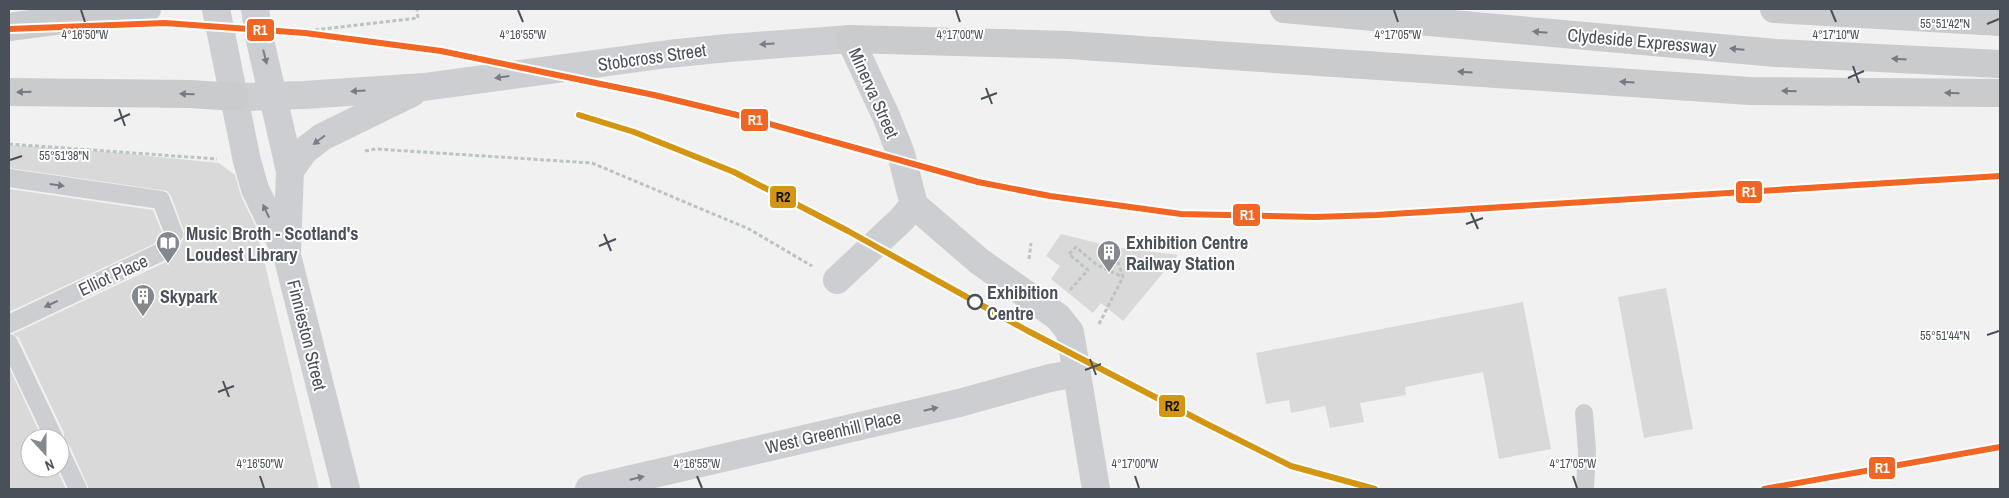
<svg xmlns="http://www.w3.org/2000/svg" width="2009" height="498" viewBox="0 0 2009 498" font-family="'Archivo Narrow',sans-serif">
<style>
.building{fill:#d9d9da}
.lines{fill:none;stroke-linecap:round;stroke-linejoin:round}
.path{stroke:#bbc4c2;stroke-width:3;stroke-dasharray:4 2.5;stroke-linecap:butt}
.service{stroke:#ccced1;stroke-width:18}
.minor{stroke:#ccced1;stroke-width:28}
.tertiary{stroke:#ccced1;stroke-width:28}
.primary{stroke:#c9cbcd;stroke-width:28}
.rail-1-casing{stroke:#fff;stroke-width:10}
.rail-2-casing{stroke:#fff;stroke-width:10}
.rail-1{stroke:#f26522;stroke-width:6}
.rail-2{stroke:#d49512;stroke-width:6}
.oneway{fill:#767b82}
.oneway2{fill:#787c84}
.ticks{fill:none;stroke:#4a505a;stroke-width:2}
.stop-dot{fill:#fff;stroke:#4a505a;stroke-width:2.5}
.labels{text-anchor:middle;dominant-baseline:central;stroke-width:4;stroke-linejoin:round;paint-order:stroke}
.street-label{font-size:18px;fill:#4a505a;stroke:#fff}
.poi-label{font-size:18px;font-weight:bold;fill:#4a505a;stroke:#fff;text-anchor:start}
.stop-label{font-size:18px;font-weight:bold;fill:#4a505a;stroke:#fff;text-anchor:start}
.ticks-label{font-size:12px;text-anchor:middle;fill:#4a505a;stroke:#fff;stroke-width:4;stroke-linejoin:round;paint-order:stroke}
.line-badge{stroke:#fff;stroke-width:2}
.badge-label{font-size:14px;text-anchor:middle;font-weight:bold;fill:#fff}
.pale-badge-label{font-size:14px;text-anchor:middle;font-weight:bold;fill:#111}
</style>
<rect width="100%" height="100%" fill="#f1f1f1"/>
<path class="building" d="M 9,145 L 109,152 L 219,163 L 235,175 L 241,196 L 256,227 L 319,489 L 89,489 L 70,446 L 64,441 L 64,433 L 19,338 L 13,334 L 166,262 L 183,240 L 184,231 L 171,196 L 167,191 L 9,168 Z
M 9,189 L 153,210 L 162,232 L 154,244 L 9,312 Z
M 1061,234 L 1113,247 L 1178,255 L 1123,321 L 1101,303 L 1093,313 L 1051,279 L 1060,266 L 1046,256 Z
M 1666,288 L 1693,429 L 1644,438 L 1618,297 Z
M 1523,302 L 1551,449 L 1499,459 L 1483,372 L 1405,387 L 1406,395 L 1360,403 L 1364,422 L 1330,428 L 1325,406 L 1291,413 L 1289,400 L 1266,404 L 1256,353 Z
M 9,367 L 42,438 L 30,438 L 30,468 L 56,468 L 66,489 L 9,489 Z"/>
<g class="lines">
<path class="path" d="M 289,33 L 418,18 L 417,9
M 9,144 L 217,159
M 365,151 L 376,149 L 592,163 L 749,229 L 812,266
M 1029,259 L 1031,243
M 1070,288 L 1071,289 L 1088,270 L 1069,254 L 1076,247 L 1097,265 L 1123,277
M 1099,324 L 1123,277 L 1113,247"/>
<path class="service" d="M 9,178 L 161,200 L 174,234 L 161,252 L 9,324
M 9,343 L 54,438
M 1584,413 L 1587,450 L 1585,489
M 60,451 L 78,489"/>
<path class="minor" d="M 850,39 L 886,116 L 901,154 L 914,205 L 979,261 L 1058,317 L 1070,332 L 1096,489
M 837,280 L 901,220 L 914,205
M 589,489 L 959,403 L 1050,378 L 1077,373"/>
<path class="tertiary" d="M 216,9 L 247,161 L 255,189 L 287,255 L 346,489
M 255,9 L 259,36 L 290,171 L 287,251
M 235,97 L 304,95 L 424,87 L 668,54 L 728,48 L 850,39
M 290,171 L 304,151 L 322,137 L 412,93"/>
<path class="primary" d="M 1284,9 L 1776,53 L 2000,64
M 1774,9 L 2000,22
M 9,27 L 147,9
M 850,39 L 1068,45 L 1750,91 L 2000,93
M 9,92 L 190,94 L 235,97"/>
<g class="rail-1-casing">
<path id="rail-1" d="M 9,29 L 165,23 L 305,33 L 441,51 L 654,95 L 737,115 L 978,182 L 1050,196 L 1181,214 L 1315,217 L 1376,215 L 2000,176
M 1764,489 L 2000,447"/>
</g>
<g class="rail-2-casing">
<path id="rail-2" d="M 579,115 L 634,132 L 734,172 L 848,231 L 1028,331 L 1203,422 L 1291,466 L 1375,489"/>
</g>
<use href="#rail-1" class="rail-1"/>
<use href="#rail-2" class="rail-2"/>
</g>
<defs><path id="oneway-solid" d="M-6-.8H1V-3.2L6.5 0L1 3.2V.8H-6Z" transform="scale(1.25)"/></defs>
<g class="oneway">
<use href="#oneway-solid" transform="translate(1540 32) rotate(-175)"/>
<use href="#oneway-solid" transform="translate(1737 49) rotate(-175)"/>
<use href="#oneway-solid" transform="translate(1899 59) rotate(-177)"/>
<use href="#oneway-solid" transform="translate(1465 72) rotate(-176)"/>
<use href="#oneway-solid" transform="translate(1627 82) rotate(-176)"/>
<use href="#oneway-solid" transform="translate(1789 91) rotate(-179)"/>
<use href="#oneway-solid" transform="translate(24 92) rotate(179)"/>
<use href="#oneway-solid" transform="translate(1952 93) rotate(-179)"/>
<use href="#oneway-solid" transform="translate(187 94) rotate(-178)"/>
</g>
<g class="oneway2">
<use href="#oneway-solid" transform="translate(767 44) rotate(176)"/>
<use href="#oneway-solid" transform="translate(265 57) rotate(76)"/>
<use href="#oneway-solid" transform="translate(502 77) rotate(172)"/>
<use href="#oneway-solid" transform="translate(358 91) rotate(176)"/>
<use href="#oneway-solid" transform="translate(319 140) rotate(143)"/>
<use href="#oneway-solid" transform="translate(57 185) rotate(8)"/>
<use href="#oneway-solid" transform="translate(266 211) rotate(-115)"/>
<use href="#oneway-solid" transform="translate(51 304) rotate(155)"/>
<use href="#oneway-solid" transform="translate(931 409) rotate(-13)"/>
<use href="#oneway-solid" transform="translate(637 478) rotate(-13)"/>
</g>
<path class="ticks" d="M 81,10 L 85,22M 518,10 L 523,22M 956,10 L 960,22M 1394,10 L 1398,22M 1831,10 L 1836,22M 1987,24 L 1999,19M 1853,66 L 1859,83M 1848,78 L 1864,71M 986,88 L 992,104M 981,99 L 997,93M 119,109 L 125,126M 114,121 L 130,114M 10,160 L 22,156M 1471,213 L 1478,229M 1466,224 L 1483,218M 604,234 L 611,251M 599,246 L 616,239M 1987,335 L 1999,331M 1090,359 L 1096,375M 1085,370 L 1101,364M 223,381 L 229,397M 218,392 L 234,386M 260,476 L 264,488M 697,476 L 702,488M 1135,476 L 1139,488M 1573,476 L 1577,488"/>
<defs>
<g id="library-pin" transform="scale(1.25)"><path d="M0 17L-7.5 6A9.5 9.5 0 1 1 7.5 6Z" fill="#84888f" stroke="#fff"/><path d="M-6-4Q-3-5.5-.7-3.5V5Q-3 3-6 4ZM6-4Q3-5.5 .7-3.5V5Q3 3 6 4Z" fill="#fff"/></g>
<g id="building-pin" transform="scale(1.25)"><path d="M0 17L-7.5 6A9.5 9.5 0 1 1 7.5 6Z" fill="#84888f" stroke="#fff"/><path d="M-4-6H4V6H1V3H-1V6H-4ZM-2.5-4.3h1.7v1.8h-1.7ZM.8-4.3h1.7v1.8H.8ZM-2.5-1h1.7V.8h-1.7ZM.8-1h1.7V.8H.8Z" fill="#fff"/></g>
</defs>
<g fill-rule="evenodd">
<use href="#library-pin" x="168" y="243"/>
<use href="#building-pin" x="1109" y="252"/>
<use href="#building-pin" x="143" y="296"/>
</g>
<circle class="stop-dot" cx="975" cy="302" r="7"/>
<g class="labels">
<g class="street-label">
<text transform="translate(1642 41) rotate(5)">Clydeside Expressway</text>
<text transform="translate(652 57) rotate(-8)">Stobcross Street</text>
<text transform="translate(874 93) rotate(66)">Minerva Street</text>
<text transform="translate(113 275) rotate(-25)">Elliot Place</text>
<text transform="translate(307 335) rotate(76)">Finnieston Street</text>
<text transform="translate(833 432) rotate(-13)">West Greenhill Place</text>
</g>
<g class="poi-label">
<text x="186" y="233">Music Broth - Scotland's<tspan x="186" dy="21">Loudest Library</tspan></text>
<text x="1126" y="242">Exhibition Centre<tspan x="1126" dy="21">Railway Station</tspan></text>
<text x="160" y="296">Skypark</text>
</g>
<g class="stop-label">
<text x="987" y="292">Exhibition<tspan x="987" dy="21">Centre</tspan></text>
</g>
</g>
<g class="ticks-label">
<text x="1945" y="28">55°51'42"N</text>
<text x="1398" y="39">4°17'05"W</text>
<text x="1836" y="39">4°17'10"W</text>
<text x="85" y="39">4°16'50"W</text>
<text x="523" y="39">4°16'55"W</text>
<text x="960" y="39">4°17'00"W</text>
<text x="64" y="160">55°51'38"N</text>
<text x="1945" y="340">55°51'44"N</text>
<text x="260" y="468">4°16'50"W</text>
<text x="697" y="468">4°16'55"W</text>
<text x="1135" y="468">4°17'00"W</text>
<text x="1573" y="468">4°17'05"W</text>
</g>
<g class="line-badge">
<rect x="246" y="18" width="29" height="24" rx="5" fill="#f26522"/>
<rect x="740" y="108" width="29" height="24" rx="5" fill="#f26522"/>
<rect x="1735" y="180" width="28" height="24" rx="5" fill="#f26522"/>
<rect x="769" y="185" width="28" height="24" rx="5" fill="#d49512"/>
<rect x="1232" y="203" width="29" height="24" rx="5" fill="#f26522"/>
<rect x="1158" y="394" width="28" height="24" rx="5" fill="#d49512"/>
<rect x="1868" y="456" width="28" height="24" rx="5" fill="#f26522"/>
</g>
<g class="badge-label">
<text x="260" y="35">R1</text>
<text x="755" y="125">R1</text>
<text x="1749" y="197">R1</text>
<text x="1247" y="220">R1</text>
<text x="1882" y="473">R1</text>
</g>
<g class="pale-badge-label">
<text x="783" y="202">R2</text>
<text x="1172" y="411">R2</text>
</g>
<rect width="2009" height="498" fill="none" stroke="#4a505a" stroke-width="20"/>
<g transform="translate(45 453) rotate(159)"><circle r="24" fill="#ffffff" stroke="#b7b9bd"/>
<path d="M0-4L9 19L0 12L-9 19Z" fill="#84888f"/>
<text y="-8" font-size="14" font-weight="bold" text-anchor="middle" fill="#4a505a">N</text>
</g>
</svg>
